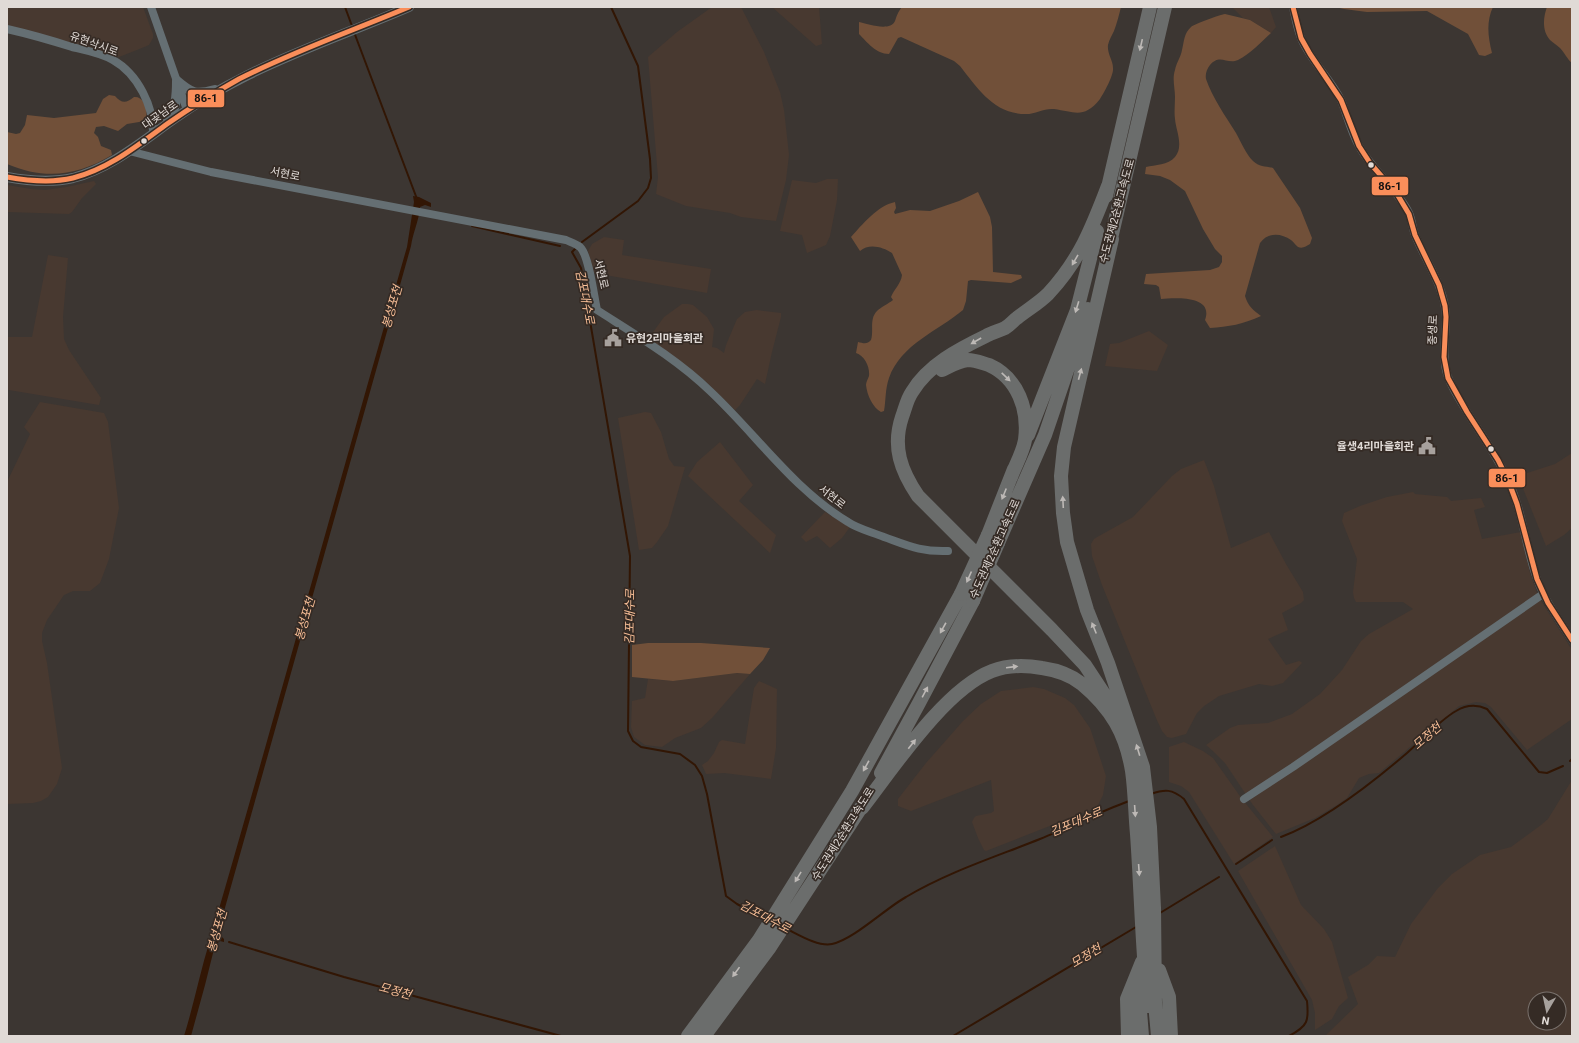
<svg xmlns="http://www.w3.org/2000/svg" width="1579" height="1043" viewBox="0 0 1579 1043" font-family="Roboto,'Noto Sans KR',sans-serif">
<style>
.built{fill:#483930;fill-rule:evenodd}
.green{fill:#715039}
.water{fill:#321604}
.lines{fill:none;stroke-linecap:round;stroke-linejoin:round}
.stream{stroke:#321604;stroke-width:2}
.minor{stroke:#656f73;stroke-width:8}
.tertiary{stroke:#656f73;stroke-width:10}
.motorway{stroke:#6b6d6c;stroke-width:14}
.motorway-bridge{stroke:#6b6d6c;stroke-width:14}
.bus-1-casing{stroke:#352b25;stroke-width:8}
.bus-1{stroke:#fa8e5a;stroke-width:5}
.oneway{fill:#bdb9b6}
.bus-dot{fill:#e0dad6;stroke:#352b25;stroke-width:1.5}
.labels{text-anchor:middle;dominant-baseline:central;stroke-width:3.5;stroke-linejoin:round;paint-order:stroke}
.street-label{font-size:11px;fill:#e0dad6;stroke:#352b25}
.poi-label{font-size:11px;font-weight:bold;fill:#e0dad6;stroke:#352b25;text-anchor:start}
.water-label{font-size:12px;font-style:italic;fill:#f9bf97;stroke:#352b25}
.line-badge{stroke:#352b25;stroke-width:1.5}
.pale-badge-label{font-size:11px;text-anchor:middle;font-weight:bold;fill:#111}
</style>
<rect width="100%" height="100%" fill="#3c3632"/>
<path class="built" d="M 7,7 L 143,7 L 153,34 L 153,38 L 149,45 L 142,48 L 119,57 L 115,57 L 88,48 L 7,26 Z
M 712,7 L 741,7 L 764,52 L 780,92 L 784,110 L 789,155 L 786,180 L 776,221 L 741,217 L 730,213 L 686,206 L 656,194 L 658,177 L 648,57 L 677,32 Z
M 772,7 L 819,7 L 822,44 L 816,46 Z
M 1232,7 L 1269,7 L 1276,27 L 1271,33 L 1250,20 L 1243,18 Z
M 827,179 L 838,179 L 837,200 L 830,236 L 826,245 L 807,253 L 802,235 L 780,231 L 792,180 L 816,183 Z
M 94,181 L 96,184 L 82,198 L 72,212 L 69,214 L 7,212 L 7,185 L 31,189 L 45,190 L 66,187 Z
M 604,237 L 624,240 L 622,255 L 711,269 L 707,293 L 594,273 L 588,251 L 592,244 Z
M 48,255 L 68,258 L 63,317 L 64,339 L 69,350 L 101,398 L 99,405 L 9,390 L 7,390 L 7,337 L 32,337 Z
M 682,304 L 688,304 L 693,305 L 707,317 L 714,329 L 712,347 L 717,348 L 724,353 L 726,345 L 737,319 L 745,312 L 757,310 L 781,313 L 781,317 L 772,352 L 765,384 L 757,379 L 740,405 L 735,410 L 703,379 L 648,339 L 664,317 Z
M 1149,331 L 1168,345 L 1157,371 L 1105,366 L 1110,344 L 1119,343 Z
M 40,402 L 104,413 L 108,422 L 119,508 L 109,559 L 100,583 L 90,591 L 73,591 L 64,595 L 47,620 L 42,633 L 42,641 L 47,663 L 62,768 L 57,784 L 48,797 L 41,801 L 33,803 L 7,804 L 7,482 L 30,434 L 24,427 Z
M 645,412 L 651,413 L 661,432 L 669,459 L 672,463 L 674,466 L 685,467 L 668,526 L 657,542 L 652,548 L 639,550 L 618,418 Z
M 720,442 L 753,485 L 739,501 L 776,535 L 770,553 L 688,476 L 697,462 Z
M 1572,453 L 1572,528 L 1564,535 L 1546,546 L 1518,476 L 1555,464 Z
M 1204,460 L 1214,486 L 1231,548 L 1269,532 L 1286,564 L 1303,592 L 1304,600 L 1301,603 L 1282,613 L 1288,630 L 1268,639 L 1286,665 L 1299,661 L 1301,662 L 1302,663 L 1283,683 L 1272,686 L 1259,684 L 1219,696 L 1204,706 L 1197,713 L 1186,734 L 1172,738 L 1167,737 L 1162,731 L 1156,718 L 1102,585 L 1092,556 L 1091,544 L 1094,539 L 1099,536 L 1133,517 L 1172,476 L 1181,469 Z
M 1413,492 L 1415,494 L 1447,497 L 1451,501 L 1481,498 L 1485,507 L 1474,510 L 1482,539 L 1521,532 L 1530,573 L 1538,596 L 1572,650 L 1572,719 L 1527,750 L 1491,707 L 1485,703 L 1476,702 L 1459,706 L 1379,773 L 1369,774 L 1359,778 L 1347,798 L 1337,805 L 1315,818 L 1276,834 L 1253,805 L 1225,763 L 1214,752 L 1206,745 L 1230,728 L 1238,725 L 1268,723 L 1292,714 L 1320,694 L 1342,670 L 1361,641 L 1369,634 L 1413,609 L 1403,602 L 1356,602 L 1354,598 L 1353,592 L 1357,559 L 1342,521 L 1344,513 L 1360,506 L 1387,497 Z
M 825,512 L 850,527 L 842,538 L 830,548 L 817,536 L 806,542 L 801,537 Z
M 737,673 L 750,674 L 712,718 L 701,728 L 675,738 L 662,747 L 645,745 L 634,737 L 631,727 L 632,701 L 645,698 L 648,679 L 673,681 Z
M 759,681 L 777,689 L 776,748 L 771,779 L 724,773 L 706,774 L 702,765 L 708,761 L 714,753 L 719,742 L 722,740 L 745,744 L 754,688 Z
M 1033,687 L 1044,689 L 1065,698 L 1074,705 L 1090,728 L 1106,776 L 1103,795 L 1098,805 L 1093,809 L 986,851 L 984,850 L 978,838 L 972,822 L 974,818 L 976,816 L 991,813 L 994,811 L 991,780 L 911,811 L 898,806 L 898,799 L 926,763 L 963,721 L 981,704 L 1001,691 Z
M 1184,742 L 1203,751 L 1213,758 L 1242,799 L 1273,837 L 1234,864 L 1189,792 L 1181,786 L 1169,782 L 1169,747 Z
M 1572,780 L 1572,1036 L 1325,1036 L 1358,1004 L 1348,977 L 1368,965 L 1377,956 L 1395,957 L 1411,924 L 1438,888 L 1452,874 L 1480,855 L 1511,847 L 1541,825 L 1548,819 ZM 1535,999 L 1559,999 L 1559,1023 L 1535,1023 Z
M 1275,846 L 1301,905 L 1324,929 L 1332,942 L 1348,998 L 1339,1006 L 1332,1019 L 1315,1030 L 1315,1013 L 1312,1000 L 1238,871 Z"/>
<path class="green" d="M 902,7 L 1121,7 C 1119,15 1117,23 1114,31 C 1112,35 1109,40 1108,45 C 1107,54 1113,60 1113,68 C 1114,75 1104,93 1100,99 C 1084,119 1075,112 1054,109 C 1044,108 1036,114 1026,114 C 994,114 978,89 960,66 L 954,61 L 901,37 L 898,38 L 889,54 C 876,54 867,42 859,34 L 859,22 C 868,24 890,32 895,21 C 897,15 898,12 902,7 Z
M 1335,7 L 1493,7 C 1486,22 1488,37 1492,53 L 1485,56 L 1479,55 L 1468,34 L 1427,11 L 1367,12 L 1344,9 Z
M 1547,7 L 1572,7 L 1572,63 C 1567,59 1565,53 1560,48 C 1557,45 1553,43 1550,40 C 1542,31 1543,18 1547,7 Z
M 1225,14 L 1250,20 L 1271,33 C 1261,42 1250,54 1238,60 C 1227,65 1220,53 1210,65 C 1207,69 1205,74 1206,79 C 1212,97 1226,117 1236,133 C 1241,142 1246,154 1253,161 C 1259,167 1266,166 1273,168 L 1300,208 L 1312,238 L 1310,244 C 1306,246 1303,249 1298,247 C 1295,245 1294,242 1291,240 C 1281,233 1268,232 1260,243 L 1245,296 C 1248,306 1253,310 1261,316 C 1244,324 1228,327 1210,328 L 1205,320 C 1214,295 1175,298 1161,299 L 1159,287 L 1156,285 L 1144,284 L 1146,274 L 1210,270 L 1219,267 L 1222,262 L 1222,256 L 1215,249 L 1203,229 L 1185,191 L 1170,180 L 1160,176 L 1145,174 L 1146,167 C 1155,165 1168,165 1175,157 C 1184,146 1176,131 1175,119 C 1174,112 1175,104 1175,97 C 1175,88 1172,79 1175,70 C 1176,63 1181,57 1182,50 C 1184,42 1184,33 1191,27 C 1195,24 1219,15 1225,14 Z
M 109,95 L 115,96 C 121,103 126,104 134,97 C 145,96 149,112 145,121 L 127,124 L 118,131 L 104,126 L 96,127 L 94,133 L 98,137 L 101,146 L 111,150 L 112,155 C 77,176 45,180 7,164 L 7,132 L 16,134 L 20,133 L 25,125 L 27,115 L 54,118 L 96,113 L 103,99 Z
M 978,192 L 990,217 L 992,227 L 993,272 L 1021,275 L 1022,278 L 1011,283 L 971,280 L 968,281 L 966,301 L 963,310 C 938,331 901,344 889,378 C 885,390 886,399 884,411 L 881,412 C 873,408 867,395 866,385 C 866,382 868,379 869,376 C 870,367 865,356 856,353 L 858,342 C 863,343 867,345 871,340 C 874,331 869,319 877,311 C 881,307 888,304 893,300 L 891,297 C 894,289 901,284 902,275 L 892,253 C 883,247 869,243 860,251 L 851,237 C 863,224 877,206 895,202 L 896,208 L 894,212 L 895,214 L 910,210 L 930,211 L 959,201 Z
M 648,643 L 701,643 L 770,648 L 763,660 L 750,674 L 737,673 L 673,681 L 632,677 L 632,645 Z"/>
<path class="water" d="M 413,196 L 419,197 L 431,203 L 431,207 L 425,205 L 420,207 C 419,221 413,232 411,246 L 219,929 L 219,934 L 224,939 L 224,942 L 220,941 L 215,945 L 205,985 L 191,1036 L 184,1036 C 194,1004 200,972 210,940 C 277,710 340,478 407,247 L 414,202 Z"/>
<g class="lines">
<path class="stream" d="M 345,7 L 352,26
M 354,32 L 417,199
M 472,226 L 560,246
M 582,242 L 638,201 L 648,188 L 651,178 L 650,159 L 638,66 L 611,7
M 575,249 L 572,252 L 581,268 L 630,556 L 628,731 L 633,741 L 641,747 L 680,754 L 695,765 L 702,776 L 707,794 L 726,896 L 737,904 L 767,920
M 1570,761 L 1572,759
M 1151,794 C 1165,789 1172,789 1184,799 L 1307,1001 C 1309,1021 1308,1026 1289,1036
M 1281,837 C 1324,821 1372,783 1407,753 C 1421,741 1440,720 1456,711 C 1466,705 1476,704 1487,709 L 1539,772 L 1547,773 L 1563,766
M 1236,864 L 1272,840
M 1160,913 L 1219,877
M 787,929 C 799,935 819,947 832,944 C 853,940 886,908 906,897 C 948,872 995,857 1040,839 C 1070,827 1099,812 1129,801
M 229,942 L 344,977 L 561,1036
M 953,1036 L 1136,927"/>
<path class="minor" d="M 151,7 L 187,110
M 1293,7 C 1295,17 1297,28 1301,38 C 1310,60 1330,78 1341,100 C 1347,115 1351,132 1359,146 C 1372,170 1395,187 1408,211 C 1412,218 1412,227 1415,235 C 1426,262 1445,287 1446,317 C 1446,335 1442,352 1446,370 C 1448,381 1455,392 1461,402 C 1476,428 1496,453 1508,480 C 1523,512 1525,546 1537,579 C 1545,601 1559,620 1572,640
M 7,29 C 29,34 50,40 72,47 C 85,50 101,53 113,60 C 138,74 154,107 153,134
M 129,151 L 211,172 L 566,240 C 570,242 576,244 580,247 C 589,255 594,297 597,310 C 636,335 677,359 710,391 C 756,434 793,489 848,522 C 858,529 872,532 884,537 C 909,546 921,552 948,551
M 1244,799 L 1293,767 L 1543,594"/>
<path class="tertiary" d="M 177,81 C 192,94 196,95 215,90
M 168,121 C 176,108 177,96 177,81
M 7,177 C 29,181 51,183 73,178 C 112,168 145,139 177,117 C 199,101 224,87 248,75 C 300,49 356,30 409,7"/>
<path class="motorway" d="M 1108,186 C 1092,228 1079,261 1048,294 C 1039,303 1027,310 1017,318 C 1013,321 1010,325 1005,328 C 999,331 992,332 986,336 C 959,349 928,365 912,392 C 907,399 905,409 902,417 C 892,447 901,471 918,496 L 1052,630 L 1085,665 L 1108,700 L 1113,717
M 1106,196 L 1150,7
M 1112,239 L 1064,447 L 1061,476 L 1063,513 L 1067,542 L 1087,610 L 1108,663 L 1143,767 L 1150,827 L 1154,908 L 1155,1003 L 1158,1036
M 1109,247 L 1165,7
M 942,370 C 950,366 958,361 968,360 C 975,360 982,363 989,365 C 1018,378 1029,410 1025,440 C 1023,452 1015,466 1011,477
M 1028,435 L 1077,310 L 1097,231
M 988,535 L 1014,469
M 998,543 L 1045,435 L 1088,309
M 881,773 L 919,703 L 973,601
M 862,808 C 893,768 945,689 992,671 C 1008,665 1025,665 1042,668 C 1056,670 1071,675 1082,684 C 1111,708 1126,734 1132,771 C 1135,792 1135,813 1137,834 C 1141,891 1142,948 1148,1006
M 1159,970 L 1169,997 L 1171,1036
M 1141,994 L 1140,1011 L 1142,1036
M 688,1036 L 759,940 L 852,791 L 961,594
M 704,1036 L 770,947 L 866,800
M 1128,1036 L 1127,999 L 1142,962"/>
<path class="motorway-bridge" d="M 961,594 L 988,535
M 973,601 L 998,543"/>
<g class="bus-1-casing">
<path id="bus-1" d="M 1293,7 L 1301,38 L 1310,54 L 1341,100 L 1359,146 L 1370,163 L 1397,194 L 1409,214 L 1415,235 L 1439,285 L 1445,306 L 1446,317 L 1444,357 L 1448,378 L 1467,412 L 1498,460 L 1508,480 L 1517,504 L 1537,579 L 1548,603 L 1572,640
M 7,177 C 29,181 52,183 73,178 C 109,169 138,145 167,124 C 190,108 214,93 239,79 C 294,51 352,31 409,7"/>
</g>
<use href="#bus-1" class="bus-1"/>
</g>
<defs><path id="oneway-solid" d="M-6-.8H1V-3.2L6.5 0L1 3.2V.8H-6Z"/></defs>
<g class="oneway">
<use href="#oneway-solid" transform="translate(1141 45) rotate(103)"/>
<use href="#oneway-solid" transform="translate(1075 260) rotate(120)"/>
<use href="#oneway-solid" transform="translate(1077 307) rotate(107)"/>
<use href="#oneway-solid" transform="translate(976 341) rotate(150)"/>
<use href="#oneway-solid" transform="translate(1080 374) rotate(-75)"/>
<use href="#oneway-solid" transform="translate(1006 377) rotate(44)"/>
<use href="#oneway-solid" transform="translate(1004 494) rotate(112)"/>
<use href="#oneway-solid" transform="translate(1063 502) rotate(-93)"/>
<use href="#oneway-solid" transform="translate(969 577) rotate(114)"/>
<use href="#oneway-solid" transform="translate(943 628) rotate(119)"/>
<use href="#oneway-solid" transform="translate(1094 628) rotate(-112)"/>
<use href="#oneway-solid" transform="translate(1012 667) rotate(-7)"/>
<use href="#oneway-solid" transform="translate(925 692) rotate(-62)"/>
<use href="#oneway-solid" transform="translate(912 744) rotate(-52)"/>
<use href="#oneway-solid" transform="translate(1138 750) rotate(-107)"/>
<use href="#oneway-solid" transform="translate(866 766) rotate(119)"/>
<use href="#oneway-solid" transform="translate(1135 811) rotate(86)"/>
<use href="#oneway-solid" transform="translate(1139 870) rotate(86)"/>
<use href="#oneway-solid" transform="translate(798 877) rotate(121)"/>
<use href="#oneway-solid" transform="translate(736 972) rotate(126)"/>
</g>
<defs>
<g id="civic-bare" transform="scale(1.38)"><path d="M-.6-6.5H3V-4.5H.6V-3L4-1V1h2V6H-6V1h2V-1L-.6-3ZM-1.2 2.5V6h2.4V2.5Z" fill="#a7a19d" stroke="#352b25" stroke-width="2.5" paint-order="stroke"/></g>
</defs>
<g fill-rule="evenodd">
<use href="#civic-bare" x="613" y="338"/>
<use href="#civic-bare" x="1427" y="446"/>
</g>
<g class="bus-dot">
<circle cx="144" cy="141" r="3.5"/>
<circle cx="1371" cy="165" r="3.5"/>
<circle cx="1491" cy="449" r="3.5"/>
</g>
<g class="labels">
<g class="street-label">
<text transform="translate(94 44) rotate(20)">유현삭시로</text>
<text transform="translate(160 115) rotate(-35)">대곶남로</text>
<text transform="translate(285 174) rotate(11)">서현로</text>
<text transform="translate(1117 211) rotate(-75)">수도권제2순환고속도로</text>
<text transform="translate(601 274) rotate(77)">서현로</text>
<text transform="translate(1433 330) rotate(-88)">종생로</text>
<text transform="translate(832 497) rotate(39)">서현로</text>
<text transform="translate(995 549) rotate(-66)">수도권제2순환고속도로</text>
<text transform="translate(843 834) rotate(-58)">수도권제2순환고속도로</text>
</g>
<g class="poi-label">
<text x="626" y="338">유현2리마을회관</text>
<text x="1414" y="446" text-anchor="end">율생4리마을회관</text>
</g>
<g class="water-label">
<text transform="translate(585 297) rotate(79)">김포대수로</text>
<text transform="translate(392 307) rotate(-74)">봉성포천</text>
<text transform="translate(630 617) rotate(-89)">김포대수로</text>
<text transform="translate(305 619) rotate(-74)">봉성포천</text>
<text transform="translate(1427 736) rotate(-41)">모정천</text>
<text transform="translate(1076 822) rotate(-23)">김포대수로</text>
<text transform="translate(765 917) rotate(28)">김포대수로</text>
<text transform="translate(217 931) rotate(-74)">봉성포천</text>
<text transform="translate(1086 956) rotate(-31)">모정천</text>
<text transform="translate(395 991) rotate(15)">모정천</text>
</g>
</g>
<g class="line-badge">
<rect x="187" y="89" width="38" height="19" rx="4" fill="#fa8e5a"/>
<rect x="1371" y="176" width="38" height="20" rx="4" fill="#fa8e5a"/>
<rect x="1488" y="468" width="38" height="20" rx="4" fill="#fa8e5a"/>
</g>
<g class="pale-badge-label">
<text x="206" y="102">86-1</text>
<text x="1390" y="190">86-1</text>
<text x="1507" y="482">86-1</text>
</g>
<rect width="1579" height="1043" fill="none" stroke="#e0dad6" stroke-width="16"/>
<g transform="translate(1547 1011) rotate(189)"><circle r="19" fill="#352b25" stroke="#79716c"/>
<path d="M0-3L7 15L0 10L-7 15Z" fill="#a7a19d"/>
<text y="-6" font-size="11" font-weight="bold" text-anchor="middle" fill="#e0dad6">N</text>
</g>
</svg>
